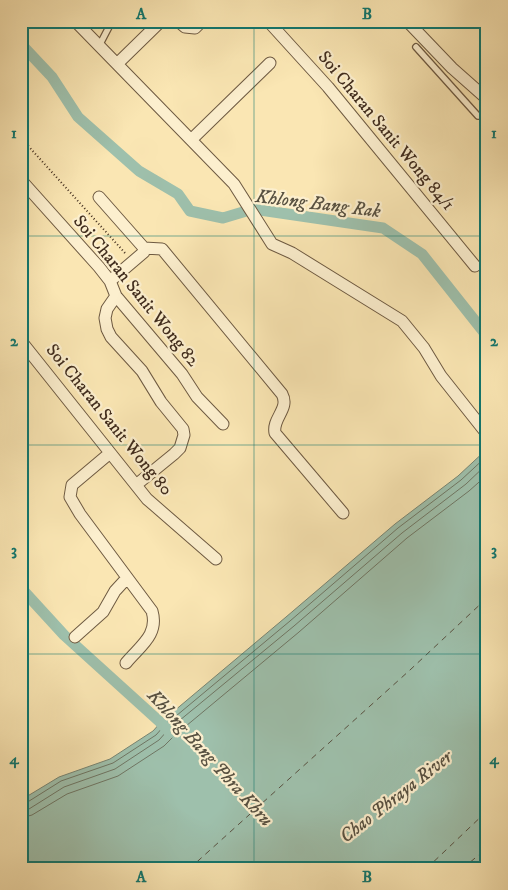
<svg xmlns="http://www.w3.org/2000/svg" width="508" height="890" viewBox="0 0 508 890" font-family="'IM FELL DW Pica',serif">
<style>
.water{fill:#9ec0ac;stroke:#788573}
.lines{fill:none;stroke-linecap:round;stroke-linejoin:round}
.shore{stroke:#6f7664;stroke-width:1}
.canal{stroke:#9ec0ac;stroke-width:11}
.ferry{stroke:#585141;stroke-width:1;stroke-dasharray:6 5;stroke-linecap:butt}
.service-casing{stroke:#6e5a42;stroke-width:8}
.minor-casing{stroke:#6e5a42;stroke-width:13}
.path{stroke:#402c1d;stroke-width:2;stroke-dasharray:1 2.5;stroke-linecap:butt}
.service{stroke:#fcefce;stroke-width:5.5}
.minor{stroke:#fcefce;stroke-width:11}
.grid{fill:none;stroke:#0f766e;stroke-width:1;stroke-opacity:0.55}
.labels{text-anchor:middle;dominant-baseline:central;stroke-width:4.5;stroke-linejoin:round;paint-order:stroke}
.street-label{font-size:18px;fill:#402c1d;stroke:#fcefce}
.water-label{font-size:19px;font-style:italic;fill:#585141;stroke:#fcefce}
.neatline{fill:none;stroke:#0f766e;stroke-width:2}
.grid-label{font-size:16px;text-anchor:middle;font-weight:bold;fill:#0f766e}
</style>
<rect width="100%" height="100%" fill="#fae6b3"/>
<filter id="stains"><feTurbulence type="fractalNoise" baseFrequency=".004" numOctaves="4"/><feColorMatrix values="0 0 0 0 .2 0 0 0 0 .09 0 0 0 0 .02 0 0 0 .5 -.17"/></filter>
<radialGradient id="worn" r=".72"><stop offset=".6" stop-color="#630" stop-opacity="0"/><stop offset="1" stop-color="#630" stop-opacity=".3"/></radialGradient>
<path class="water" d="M 487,449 L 487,869 L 21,869 L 21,800 L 59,777 L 110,759 L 153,731 L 161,722 L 286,617 L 395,524 L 458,476 Z"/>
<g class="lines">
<path class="shore" d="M 21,804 L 26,803 L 61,781 L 113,763 L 156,735 L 164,726 L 290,621 L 398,528 L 461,480 L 487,456
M 21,810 L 29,809 L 64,787 L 115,769 L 159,740 L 168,730 L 294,626 L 402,533 L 466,484 L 487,464
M 21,818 L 32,815 L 67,794 L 118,776 L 164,746 L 174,736 L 299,632 L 407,538 L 469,491 L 487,475"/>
<path class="canal" d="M 21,44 L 52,77 L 78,117 L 139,171 L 178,194 L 190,211 L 223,218 L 253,209 L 383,228 L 422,254 L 487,336
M 21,588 L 64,635 L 160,722 L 170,733"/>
<path class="ferry" d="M 189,869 L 410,670 L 487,598
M 426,869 L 487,811
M 462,869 L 487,848"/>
<g class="service-casing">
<path id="service" d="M 99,46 L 110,25 L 109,21
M 416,47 L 478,116 L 487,114"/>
</g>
<g class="minor-casing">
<path id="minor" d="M 75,21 L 234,184 L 272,244 L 292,253 L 402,321 L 424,348 L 441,376 L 487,434
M 178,21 L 185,27 L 195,28 L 202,21
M 268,21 L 328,87 L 475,266
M 407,21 L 452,68 L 487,99
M 117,64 L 161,21
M 191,140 L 270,63
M 21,180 L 99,267 L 110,281 L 116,296 L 182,374 L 197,397 L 223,424
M 99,197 L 144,248 L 162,249 L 282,394 C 290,409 272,418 275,433 L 343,513
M 110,281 L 144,252 L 144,248
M 116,296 L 107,309 L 105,318 L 107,329 L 111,337 L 142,371 L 161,402 L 183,429 L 184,435 L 180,448 L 174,454 L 136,485
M 21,341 L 147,499 L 216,559
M 110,453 L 72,485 L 70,497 L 80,514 L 152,611 C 159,635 140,646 126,663
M 75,637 L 103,612 L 115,591 L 127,578"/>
</g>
<path class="path" d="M 21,138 L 125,253"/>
<use href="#service" class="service"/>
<use href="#minor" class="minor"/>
</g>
<path class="grid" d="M 254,21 L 254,869M 21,236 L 487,236M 21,445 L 487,445M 21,654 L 487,654"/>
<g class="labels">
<g class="street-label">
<text transform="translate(386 131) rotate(50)">Soi Charan Sanit Wong 84/1</text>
<text transform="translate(136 291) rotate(51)">Soi Charan Sanit Wong 82</text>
<text transform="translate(109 420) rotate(51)">Soi Charan Sanit Wong 80</text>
</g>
<g class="water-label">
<text transform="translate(318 204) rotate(7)">Khlong Bang Rak</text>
<text transform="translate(210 758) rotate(48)">Khlong Bang Phra Khru</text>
<text transform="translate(396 797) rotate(-38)">Chao Phraya River</text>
</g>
</g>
<rect width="508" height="890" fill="none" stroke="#fae6b3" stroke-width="55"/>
<rect x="28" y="28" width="452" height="834" class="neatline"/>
<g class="grid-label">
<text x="141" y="19">A</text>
<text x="367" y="19">B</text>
<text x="14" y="138">1</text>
<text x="494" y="138">1</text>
<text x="14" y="346">2</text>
<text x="494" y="346">2</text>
<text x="14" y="555">3</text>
<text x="494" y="555">3</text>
<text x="14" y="764">4</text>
<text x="494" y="764">4</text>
<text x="141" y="882">A</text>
<text x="367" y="882">B</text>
</g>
<rect width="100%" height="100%" filter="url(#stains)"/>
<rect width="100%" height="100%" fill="url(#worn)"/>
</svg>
